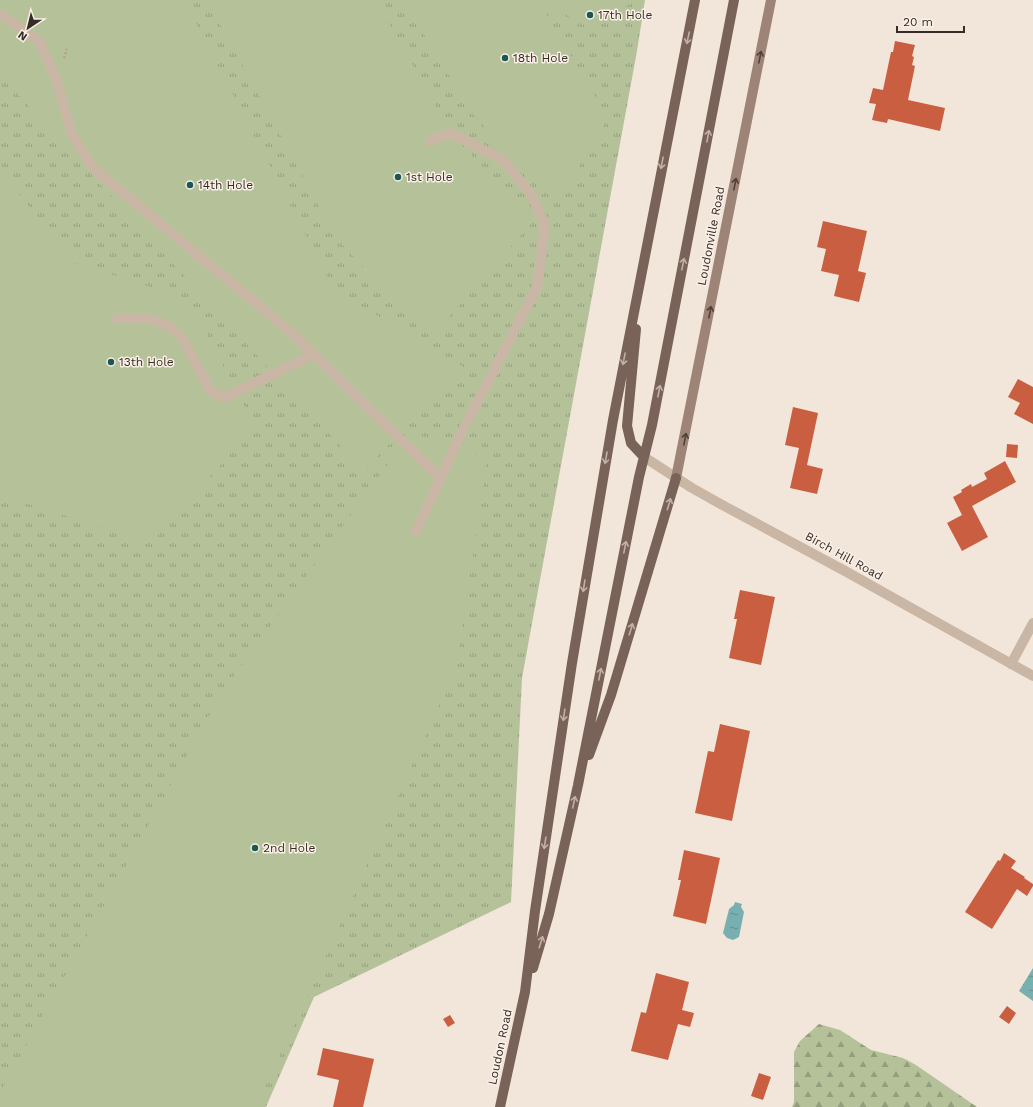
<svg xmlns="http://www.w3.org/2000/svg" width="1033" height="1107" viewBox="0 0 1033 1107" font-family="'Work Sans',sans-serif">
<style>
.grass{fill:url(#grass-tufts)}
.forest{fill:url(#forest-firs)}
.pitch{fill:#b5c299}
.water{fill:url(#water-ripples)}
.building{fill:#c95f40}
.lines{fill:none;stroke-linecap:round;stroke-linejoin:round}
.path{stroke:#b69f8f;stroke-width:2.5;stroke-dasharray:2 2;stroke-linecap:butt}
.service{stroke:#cab6a5;stroke-width:10}
.minor{stroke:#cab6a5;stroke-width:10}
.secondary{stroke:#9e8477;stroke-width:10}
.primary{stroke:#796257;stroke-width:10}
.oneway{stroke:#c0b0a6}
.oneway2{stroke:#50413b}
.poi-dot{fill:#1b5659;stroke:#faf0e6;stroke-width:1.5}
.labels{text-anchor:middle;dominant-baseline:central;stroke-width:3;stroke-linejoin:round;paint-order:stroke}
.poi-label{font-size:12px;fill:#362b27;stroke:#faf0e6;text-anchor:start}
.street-label{font-size:12px;fill:#362b27;stroke:#faf0e6}
</style>
<defs>
<pattern id="grass-tufts" width="24" height="20" patternUnits="userSpaceOnUse"><rect width="24" height="20" fill="#b5c299"/><path d="M3 7l-1-3M5 7V3M7 7l1-3M15 17l-1-3M17 17v-4M19 17l1-3" fill="none" stroke="#949e7d"/></pattern>
<pattern id="forest-firs" width="22" height="20" patternUnits="userSpaceOnUse"><rect width="22" height="20" fill="#b5c299"/><path d="M5 1l3.5 6h-7zM16 11l3.5 6h-7z" fill="#949e7d"/></pattern>
<pattern id="water-ripples" width="26" height="14" patternUnits="userSpaceOnUse"><rect width="26" height="14" fill="#78afb0"/><path d="M2 4q2-2 4 0t4 0M15 11q2-2 4 0t4 0" fill="none" stroke="#638f8f"/></pattern>
</defs>
<rect width="100%" height="100%" fill="#f2e6da"/>
<path class="grass" d="M 0,0 L 645,0 L 637,51 L 522,678 L 511,902 L 314,997 L 266,1107 L 0,1107 Z"/>
<path class="forest" d="M 819,1024 L 840,1030 L 871,1050 L 903,1058 L 916,1065 L 977,1107 L 792,1107 L 794,1102 L 794,1052 L 800,1041 Z"/>
<path class="pitch" d="M 0,0 L 184,0 L 334,290 L 464,367 L 363,471 L 0,75 Z
M 207,0 L 375,0 L 400,42 L 450,133 L 534,220 L 431,338 L 337,239 Z
M 403,0 L 538,0 L 608,118 L 558,202 L 474,116 Z
M 540,0 L 636,0 L 591,29 Z
M 0,171 L 75,263 L 188,299 L 255,426 L 151,543 L 0,495 Z
M 409,435 L 458,440 L 486,463 L 457,666 L 305,1002 L 255,1107 L 0,1107 L 0,1093 L 221,694 Z"/>
<path class="water" d="M 735,902 L 742,904 L 741,907 L 744,912 L 739,937 L 733,940 L 727,938 L 723,933 L 729,909 L 734,905 Z
M 1033,968 L 1033,1001 L 1019,991 Z"/>
<path class="building" d="M 895,41 L 915,45 L 912,56 L 914,57 L 912,65 L 915,66 L 908,100 L 945,108 L 940,131 L 888,119 L 887,123 L 872,120 L 876,104 L 869,103 L 873,88 L 883,90 L 891,52 L 893,52 Z
M 823,221 L 867,231 L 858,271 L 866,273 L 859,302 L 834,296 L 839,275 L 821,271 L 826,249 L 817,247 Z
M 1018,379 L 1033,387 L 1033,424 L 1014,414 L 1020,403 L 1008,397 Z
M 793,407 L 818,413 L 807,465 L 823,469 L 817,494 L 790,488 L 799,448 L 785,445 Z
M 1007,444 L 1018,445 L 1017,458 L 1006,457 Z
M 1005,461 L 1016,482 L 972,506 L 988,537 L 962,551 L 947,523 L 962,515 L 953,497 L 962,492 L 961,490 L 971,484 L 972,487 L 987,479 L 984,473 Z
M 740,590 L 775,597 L 761,665 L 729,658 L 737,619 L 734,619 Z
M 720,724 L 750,731 L 732,821 L 695,813 L 708,751 L 714,752 Z
M 684,850 L 720,858 L 706,924 L 673,916 L 681,880 L 678,880 Z
M 1004,853 L 1016,861 L 1011,868 L 1025,877 L 1024,878 L 1033,884 L 1033,886 L 1027,896 L 1017,889 L 992,929 L 965,912 L 998,860 L 1000,861 Z
M 656,973 L 689,982 L 682,1010 L 694,1013 L 690,1027 L 678,1024 L 668,1060 L 631,1051 L 641,1012 L 646,1013 Z
M 1007,1006 L 1016,1013 L 1009,1024 L 999,1017 Z
M 450,1015 L 455,1023 L 448,1027 L 443,1019 Z
M 323,1048 L 374,1059 L 363,1107 L 333,1107 L 339,1080 L 317,1075 Z
M 759,1073 L 771,1077 L 763,1100 L 751,1096 Z"/>
<g class="lines">
<path class="path" d="M 64,58 L 67,49"/>
<path class="service" d="M 0,14 L 39,41 L 57,81 L 72,134 L 92,167 L 293,334 L 440,478
M 117,319 L 148,318 L 169,326 L 181,336 L 211,391 L 224,398 L 314,354
M 416,532 L 458,440 L 537,287 L 545,225 L 531,194 L 503,160 L 450,133 L 430,141"/>
<path class="minor" d="M 644,457 L 692,488 L 726,507 L 845,571 L 1033,676
M 1011,664 L 1033,623"/>
<path class="secondary" d="M 676,478 L 771,0"/>
<path class="primary" d="M 636,329 L 627,426 L 631,443 L 644,457
M 589,755 L 611,695 L 676,478
M 533,968 L 549,914 L 578,785 L 639,477 L 652,425 L 734,0
M 500,1107 L 525,992 L 535,911 L 572,663 L 613,420 L 695,0"/>
</g>
<defs><path id="oneway-shaft" d="M-6 0H5M1.5-3L5.5 0L1.5 3" fill="none" stroke-width="1.6" stroke-linecap="round" stroke-linejoin="round"/></defs>
<g class="oneway">
<use href="#oneway-shaft" transform="translate(688 38) rotate(102)"/>
<use href="#oneway-shaft" transform="translate(708 136) rotate(-79)"/>
<use href="#oneway-shaft" transform="translate(662 163) rotate(101)"/>
<use href="#oneway-shaft" transform="translate(683 264) rotate(-79)"/>
<use href="#oneway-shaft" transform="translate(624 359) rotate(101)"/>
<use href="#oneway-shaft" transform="translate(659 391) rotate(-79)"/>
<use href="#oneway-shaft" transform="translate(606 458) rotate(100)"/>
<use href="#oneway-shaft" transform="translate(669 504) rotate(-74)"/>
<use href="#oneway-shaft" transform="translate(625 547) rotate(-79)"/>
<use href="#oneway-shaft" transform="translate(584 586) rotate(99)"/>
<use href="#oneway-shaft" transform="translate(631 629) rotate(-73)"/>
<use href="#oneway-shaft" transform="translate(600 674) rotate(-79)"/>
<use href="#oneway-shaft" transform="translate(564 715) rotate(98)"/>
<use href="#oneway-shaft" transform="translate(574 802) rotate(-78)"/>
<use href="#oneway-shaft" transform="translate(545 843) rotate(99)"/>
<use href="#oneway-shaft" transform="translate(541 942) rotate(-72)"/>
</g>
<g class="oneway2">
<use href="#oneway-shaft" transform="translate(760 57) rotate(-79)"/>
<use href="#oneway-shaft" transform="translate(735 184) rotate(-79)"/>
<use href="#oneway-shaft" transform="translate(710 312) rotate(-79)"/>
<use href="#oneway-shaft" transform="translate(685 439) rotate(-79)"/>
</g>
<g class="poi-dot">
<circle cx="590" cy="15" r="4"/>
<circle cx="505" cy="58" r="4"/>
<circle cx="398" cy="177" r="4"/>
<circle cx="190" cy="185" r="4"/>
<circle cx="111" cy="362" r="4"/>
<circle cx="255" cy="848" r="4"/>
</g>
<g class="labels">
<g class="poi-label">
<text x="598" y="15">17th Hole</text>
<text x="513" y="58">18th Hole</text>
<text x="406" y="177">1st Hole</text>
<text x="198" y="185">14th Hole</text>
<text x="119" y="362">13th Hole</text>
<text x="263" y="848">2nd Hole</text>
</g>
<g class="street-label">
<text transform="translate(711 236) rotate(-79)">Loudonville Road</text>
<text transform="translate(844 556) rotate(29)">Birch Hill Road</text>
<text transform="translate(500 1047) rotate(-78)">Loudon Road</text>
</g>
</g>
<g transform="translate(28 28) rotate(215)" stroke="#faf0e6" stroke-width="3" paint-order="stroke">
<path d="M0-3L7 15L0 10L-7 15Z" fill="#362b27"/>
<text y="-6" font-size="11" font-weight="bold" text-anchor="middle" fill="#362b27">N</text>
</g>
<path d="M897 26v6h67v-6" fill="none" stroke="#362b27" stroke-width="2"/>
<text x="903" y="26" font-size="12" fill="#362b27" stroke="#faf0e6" stroke-width="3" paint-order="stroke">20 m</text>
</svg>
